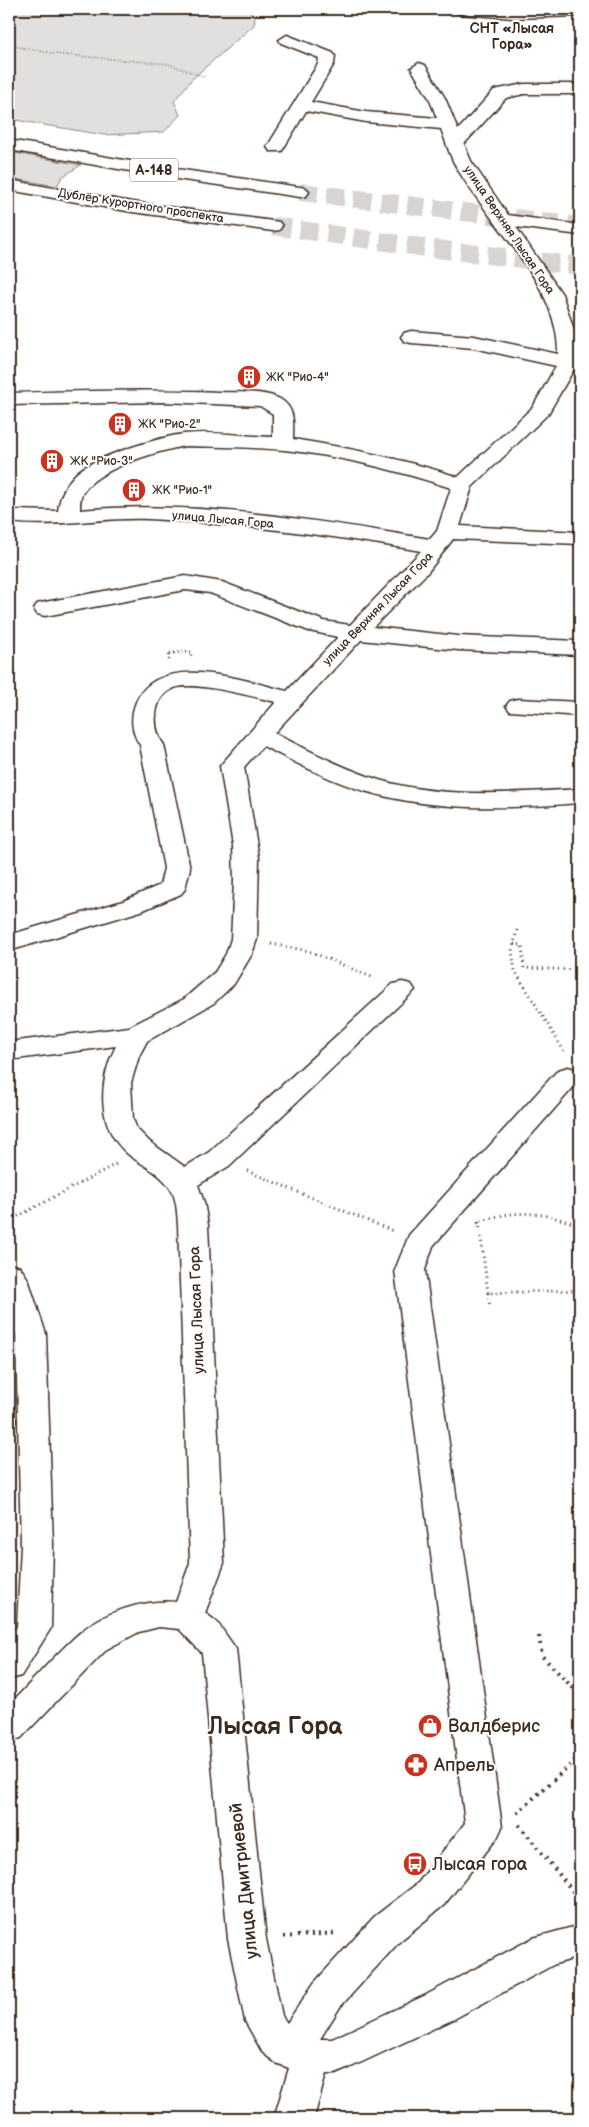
<svg xmlns="http://www.w3.org/2000/svg" width="589" height="2127" viewBox="0 0 589 2127" font-family="'Balsamiq Sans',sans-serif">
<style>
.green{fill:#e2e0de;stroke:#8e857e}
.lines{fill:none;stroke-linecap:round;stroke-linejoin:round}
.major-tunnel{stroke:#d8d4d2;stroke-width:18;stroke-dasharray:18 9;stroke-linecap:butt}
.minor-casing{stroke:#3b2a1e;stroke-width:3}
.major-casing{stroke:#3b2a1e;stroke-width:3}
.path-far3{stroke:#3b2a1e;stroke-width:2;stroke-dasharray:0.5 2.5;stroke-linecap:butt}
.path-far2{stroke:#3b2a1e;stroke-width:2.5;stroke-dasharray:1 3;stroke-linecap:butt}
.path-far1{stroke:#3b2a1e;stroke-width:3;stroke-dasharray:1 4;stroke-linecap:butt}
.path{stroke:#3b2a1e;stroke-width:4;stroke-dasharray:2 5;stroke-linecap:butt}
.minor{fill:#fff;fill-rule:evenodd}
.major{fill:#fff;fill-rule:evenodd}
.labels{text-anchor:middle;dominant-baseline:central;stroke-width:4;stroke-linejoin:round;paint-order:stroke}
.far-street-label{font-size:12px;fill:#3b2a1e;stroke:#fff}
.far-poi-label{font-size:12px;fill:#3b2a1e;stroke:#fff;text-anchor:start}
.far-neighbourhood-label{font-size:14px;font-weight:bold;fill:#3b2a1e;stroke:#fff}
.shield{fill:#fff;stroke:#766a62;stroke-width:1}
.shield-label{font-size:14px;font-weight:bold;fill:#3b2a1e}
.street-label{font-size:15px;fill:#3b2a1e;stroke:#fff}
.near-poi-label{font-size:18px;fill:#3b2a1e;stroke:#fff;text-anchor:start}
.near-street-label{font-size:18px;fill:#3b2a1e;stroke:#fff}
.near-district-label{font-size:24px;font-weight:bold;fill:#3b2a1e;stroke:#fff}
</style>
<rect width="100%" height="100%" fill="#fff"/>
<filter id="ink" filterUnits="userSpaceOnUse"><feTurbulence type="fractalNoise" baseFrequency=".02" numOctaves="2"/><feDisplacementMap in="SourceGraphic" scale="10" xChannelSelector="R" yChannelSelector="G"/><feConvolveMatrix kernelMatrix="1 2 1 2 8 2 1 2 1" color-interpolation-filters="sRGB"/></filter>
<g filter="url(#ink)">
<path class="green" d="M 9,9 L 26,11 L 30,9 L 247,9 L 255,17 L 254,25 L 192,79 L 174,101 L 180,115 L 164,132 L 104,135 L 9,119 Z
M 9,152 L 81,165 L 62,177 L 57,186 L 9,178 Z"/>
<g class="lines">
<path class="major-tunnel" d="M 300,192 L 580,226
M 273,226 L 428,248 L 580,266"/>
<g class="minor-casing">
<path id="minor" d="M 9,9 L 19,9 L 9,15 Z
M 451,9 L 580,9 L 580,16 L 514,18 L 459,14 Z
M 287,35 L 333,53 L 335,56 L 334,64 L 311,102 L 366,112 L 437,118 L 429,98 L 411,68 L 419,63 L 425,65 L 445,98 L 458,130 L 494,90 L 524,84 L 580,84 L 580,94 L 524,94 L 506,98 L 464,144 L 471,161 L 508,215 L 580,225 L 580,235 L 516,227 L 562,294 L 578,342 L 580,371 L 574,369 L 548,414 L 472,487 L 460,526 L 580,532 L 580,544 L 453,539 L 428,572 L 373,627 L 458,636 L 580,641 L 580,655 L 458,650 L 361,640 L 274,733 C 308,750 342,768 379,780 C 443,799 514,793 580,789 L 580,803 C 507,809 432,812 361,790 C 326,779 295,762 263,746 L 244,767 L 259,858 L 257,939 L 252,954 L 234,984 L 214,1003 L 147,1041 L 139,1056 L 131,1083 L 133,1119 L 137,1129 L 150,1142 L 185,1167 L 209,1152 L 393,984 L 402,982 L 411,984 L 415,990 L 229,1166 L 198,1185 L 204,1202 L 208,1225 L 224,1563 L 205,1613 L 217,1622 L 236,1649 L 266,1939 L 282,2016 L 287,2023 L 314,1983 L 374,1917 L 418,1883 L 465,1823 L 395,1270 L 409,1235 L 558,1070 L 568,1067 L 578,1070 L 580,1074 L 578,1082 L 433,1246 L 425,1270 L 502,1827 L 497,1838 L 444,1905 L 400,1941 L 340,2007 L 320,2039 L 332,2039 L 426,1995 L 533,1938 L 580,1925 L 580,1957 L 555,1964 L 454,2019 L 349,2068 L 335,2074 L 326,2074 L 314,2118 L 274,2118 L 289,2068 L 276,2063 L 263,2053 L 245,2021 L 228,1939 L 202,1653 L 179,1629 L 159,1627 L 139,1632 L 107,1649 L 21,1738 L 9,1742 L 9,1705 C 33,1681 56,1653 82,1631 C 104,1612 147,1599 176,1602 L 190,1563 L 178,1225 C 177,1214 177,1198 170,1188 C 161,1173 142,1165 129,1155 C 96,1128 98,1081 116,1046 L 9,1060 L 9,1042 L 129,1027 L 184,999 L 215,972 L 226,954 L 231,939 L 234,881 L 233,846 L 220,766 L 276,702 C 254,697 193,680 174,688 C 165,692 159,699 157,708 C 154,722 156,734 164,745 L 190,868 L 185,889 L 181,894 L 141,911 L 9,951 L 9,935 L 123,901 L 160,885 L 164,868 L 140,745 C 131,732 130,716 136,702 C 158,650 246,681 287,691 L 338,637 L 309,631 L 210,593 L 185,590 L 45,616 L 37,614 L 34,609 L 37,604 L 45,602 L 185,576 L 222,582 L 324,621 L 350,625 L 421,551 C 331,535 240,524 149,519 C 102,517 56,528 9,522 L 9,510 L 58,511 C 60,495 66,482 79,471 C 98,456 159,437 184,434 C 213,431 244,436 273,437 L 273,414 L 260,406 L 163,402 L 9,405 L 9,393 C 79,391 149,389 219,392 C 238,393 263,390 280,399 C 296,409 293,423 293,439 C 350,448 404,459 458,477 L 533,407 L 556,366 L 474,348 L 411,343 L 404,341 L 401,337 L 404,333 L 411,331 L 474,336 L 558,354 C 559,281 485,222 453,161 C 448,150 445,139 441,129 L 366,122 L 306,111 L 282,151 L 270,151 L 267,147 L 318,64 L 319,58 L 281,43 L 279,40 ZM 185,446 C 218,447 251,447 284,450 C 341,456 396,470 451,488 L 437,531 L 430,539 C 318,520 193,500 80,510 C 80,505 80,498 82,494 C 95,469 158,451 185,446 Z
M 518,699 L 580,702 L 580,716 L 510,711 L 506,706 L 510,701 Z
M 9,1264 L 20,1267 L 28,1279 L 46,1334 L 53,1545 L 51,1628 L 21,1676 L 9,1680 L 9,1638 L 17,1626 L 21,1545 L 16,1334 L 9,1312 Z"/>
</g>
<g class="major-casing">
<path id="major" d="M 9,140 L 170,168 L 300,187 L 306,188 L 309,192 L 306,196 L 300,197 L 170,178 L 9,150 Z
M 9,180 L 132,202 L 273,221 L 279,222 L 282,226 L 279,230 L 273,231 L 132,212 L 9,190 Z"/>
</g>
<path class="path-far3" d="M 9,45 L 55,54 L 168,64 L 205,77"/>
<path class="path-far2" d="M 169,660 L 169,653 L 191,652 L 191,657"/>
<path class="path-far1" d="M 517,930 L 512,951 L 515,971 L 564,1051
M 271,944 L 309,951 L 374,978
M 514,944 L 522,945 L 524,968 L 580,970
M 247,1171 L 393,1231
M 9,1221 L 116,1164
M 479,1222 L 488,1293 L 580,1290
M 477,1223 C 512,1208 545,1212 580,1226
M 488,1293 L 490,1307"/>
<path class="path" d="M 539,1636 L 542,1656 L 580,1695
M 517,1813 L 580,1756
M 519,1825 L 580,1900
M 283,1937 L 336,1933"/>
<use href="#minor" class="minor"/>
<use href="#major" class="major"/>
</g>
</g>
<defs>
<g id="building-disc" transform="scale(1.25)"><circle r="9.5" fill="#c8321e" stroke="#fff"/><path d="M-4-6H4V6H1V3H-1V6H-4ZM-2.5-4.3h1.7v1.8h-1.7ZM.8-4.3h1.7v1.8H.8ZM-2.5-1h1.7V.8h-1.7ZM.8-1h1.7V.8H.8Z" fill="#fff"/></g>
<g id="shop-disc" transform="scale(1.25)"><circle r="9.5" fill="#c8321e" stroke="#fff"/><path d="M-5-2.5h2.3a2.7 3.5 0 0 1 5.4 0H5L5.5 6h-11ZM-1.5-2.5h3a1.5 2.3 0 0 0-3 0Z" fill="#fff"/></g>
<g id="pharmacy-disc" transform="scale(1.25)"><circle r="9.5" fill="#c8321e" stroke="#fff"/><path d="M-2-6h4v4h4v4h-4v4h-4v-4h-4v-4h4Z" fill="#fff"/></g>
<g id="bus-disc" transform="scale(1.25)"><circle r="9.5" fill="#c8321e" stroke="#fff"/><path d="M-5-6H5V4H4V6H2V4H-2V6H-4V4H-5ZM-3.5-4V0h7V-4ZM-3.5 1.2v1.5H-2V1.2ZM2 1.2v1.5H3.5V1.2Z" fill="#fff"/></g>
</defs>
<g fill-rule="evenodd">
<use href="#building-disc" x="249" y="377"/>
<use href="#building-disc" x="120" y="424"/>
<use href="#building-disc" x="52" y="461"/>
<use href="#building-disc" x="134" y="490"/>
<use href="#shop-disc" x="430" y="1726"/>
<use href="#pharmacy-disc" x="416" y="1765"/>
<use href="#bus-disc" x="415" y="1864"/>
</g>
<g class="labels">
<g class="far-street-label">
<text transform="translate(141 206) rotate(9)">Дублёр Курортного проспекта</text>
<text transform="translate(509 230) rotate(56)">улица Верхняя Лысая Гора</text>
<text transform="translate(223 520) rotate(5)">улица Лысая Гора</text>
<text transform="translate(378 609) rotate(-46)">улица Верхняя Лысая Гора</text>
</g>
<g class="far-poi-label">
<text x="266" y="377">ЖК "Рио-4"</text>
<text x="138" y="424">ЖК "Рио-2"</text>
<text x="70" y="461">ЖК "Рио-3"</text>
<text x="152" y="490">ЖК "Рио-1"</text>
</g>
<g class="far-neighbourhood-label">
<text x="512" y="28">СНТ «Лысая<tspan x="512" dy="16">Гора»</tspan></text>
</g>
<rect class="shield" x="130" y="158.5" width="48" height="23" rx="4"/>
<g class="shield-label">
<text x="154" y="170">А-148</text>
</g>
<g class="street-label">
<text transform="translate(197 1310) rotate(-92)">улица Лысая Гора</text>
</g>
<g class="near-poi-label">
<text x="448" y="1726">Валдберис</text>
<text x="434" y="1765">Апрель</text>
<text x="432" y="1864">Лысая гора</text>
</g>
<g class="near-street-label">
<text transform="translate(244 1881) rotate(-96)">улица Дмитриевой</text>
</g>
<g class="near-district-label">
<text x="275" y="1726">Лысая Гора</text>
</g>
</g>
<rect width="589" height="2127" fill="none" stroke="#fff" stroke-width="30"/>
<rect x="15" y="15" width="559" height="2097" fill="none" stroke="#3b2a1e" stroke-width="2" filter="url(#ink)"/>
</svg>
